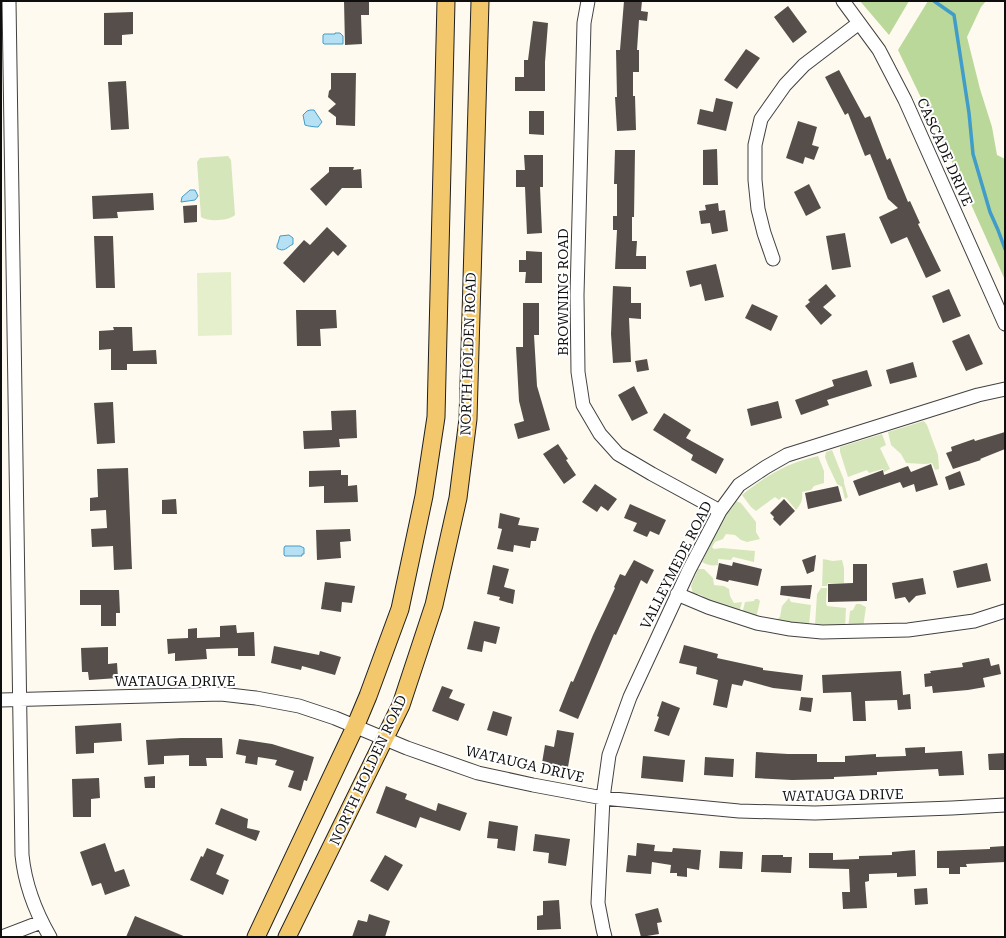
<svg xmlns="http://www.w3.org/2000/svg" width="1006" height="938" viewBox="0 0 1006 938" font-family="'Roboto Serif',serif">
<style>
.green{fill:#d5e7ba}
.forest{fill:#bad89a}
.pitch{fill:#e5efcc}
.water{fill:#b6e1f4;stroke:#409cc8}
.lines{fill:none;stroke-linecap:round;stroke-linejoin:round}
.stream{stroke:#409cc8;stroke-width:3.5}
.building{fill:#564e4b}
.minor-casing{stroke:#414141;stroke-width:15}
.major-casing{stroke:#1f1f1f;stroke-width:19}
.minor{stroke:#fff;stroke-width:13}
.major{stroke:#f3c76b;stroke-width:17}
.labels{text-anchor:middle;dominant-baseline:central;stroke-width:4;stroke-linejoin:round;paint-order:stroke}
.street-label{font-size:14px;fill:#0e0e0e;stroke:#fff}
</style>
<rect width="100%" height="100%" fill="#fefaef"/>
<path class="green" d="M 228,156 L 231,160 L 235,215 C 228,221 209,222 201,217 L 197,162 L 200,158 Z
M 924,421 L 927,425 L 938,455 L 939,469 L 935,470 L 932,463 C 924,465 914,463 906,463 L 901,454 L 891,445 L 888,432 Z
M 882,434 L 886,445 L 880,448 L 890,469 L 884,472 L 883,469 L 869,473 L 867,470 L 848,477 L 840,452 L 840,447 Z
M 832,450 L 844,480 L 844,483 L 848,497 L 845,499 L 842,487 L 837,484 L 828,465 L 825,457 L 826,452 Z
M 818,456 L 824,471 L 824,483 L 814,486 L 811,490 L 802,492 C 803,500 801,504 796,510 L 786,498 L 782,497 L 779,500 L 775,497 L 756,511 L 751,507 L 742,495 C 766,475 788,463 818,456 Z
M 736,501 L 741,503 L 756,522 L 756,532 L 760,539 L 747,542 L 741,540 L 735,535 L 726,534 L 723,539 L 715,542 L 712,547 L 714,549 L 722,548 L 755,551 L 754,562 L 733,557 L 731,560 L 718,559 L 718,565 C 712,566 707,565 702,562 L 721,523 Z
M 823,559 L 833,561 L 842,560 L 844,568 L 844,583 L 828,583 L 827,586 L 822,586 Z
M 698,569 L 704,569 L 713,578 L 714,585 L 724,586 L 729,589 L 730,596 L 734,603 L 742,602 L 739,613 L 702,599 L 703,596 L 698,594 L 697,597 L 693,594 L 691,586 Z
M 821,588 L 827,588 L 826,603 L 827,606 L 846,608 L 845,629 L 815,625 L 817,594 Z
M 789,598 L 791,602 L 811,605 L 809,625 L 773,623 L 780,617 L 782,606 Z
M 755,599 L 758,599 L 760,601 L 757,614 L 754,618 L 742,614 L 745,602 L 754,601 Z
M 856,604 L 860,604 L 866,607 L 863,628 L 848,629 L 850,611 L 853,610 Z"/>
<path class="forest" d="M 860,1 L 909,1 L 889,35 Z
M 928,1 L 986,1 L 981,7 L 967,37 L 980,89 L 992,127 L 997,155 L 1005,159 L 1005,280 L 952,162 L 898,50 Z"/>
<path class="pitch" d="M 231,272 L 232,335 L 198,336 L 197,273 Z"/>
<path class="water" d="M 335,33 L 340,33 L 343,36 L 343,44 L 324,44 L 323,43 L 323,35 L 324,34 L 335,34 Z
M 310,110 L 314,110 L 322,122 L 318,127 C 315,127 307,126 305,125 L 303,115 L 307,111 Z
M 190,190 L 195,190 L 198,196 L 195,200 L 181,202 L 182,197 Z
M 289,235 L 293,238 L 293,244 C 287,247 284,253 277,248 L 277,245 L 278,243 L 280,236 Z
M 285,546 L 300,546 L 304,548 L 304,554 L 302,554 L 302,556 L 285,556 L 284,555 L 284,548 Z"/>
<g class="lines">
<path class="stream" d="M 934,1 L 954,15 L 969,113 L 973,154 L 990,212 L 998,230 L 1005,249"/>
</g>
<path class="building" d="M 344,1 L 369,1 L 369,15 L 361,15 L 362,44 L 345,45 Z
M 624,1 L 642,1 L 641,11 L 648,12 L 647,21 L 639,20 L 637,50 L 639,50 L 639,72 L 633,72 L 633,96 L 635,96 L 636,130 L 617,131 L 615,97 L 617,97 L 616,50 L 620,50 Z
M 788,6 L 807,32 L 793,43 L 774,17 Z
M 133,12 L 133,34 L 122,35 L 122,45 L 104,45 L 104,13 Z
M 533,21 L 548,23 L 545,62 L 545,91 L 515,91 L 515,77 L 524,77 L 524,60 L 528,60 Z
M 746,49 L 760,58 L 737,89 L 724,80 Z
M 839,70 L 865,118 L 870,116 L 887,160 L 890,158 L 908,202 L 910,201 L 920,223 L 918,224 L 941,271 L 926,278 L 907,237 L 891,244 L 879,217 L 898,208 L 888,199 L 870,154 L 865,156 L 848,113 L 845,115 L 825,77 Z
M 331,73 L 356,73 L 355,126 L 336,125 L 336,117 L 328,111 L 336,104 L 328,97 L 329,91 L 331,89 Z
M 126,81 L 129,129 L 111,130 L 108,82 Z
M 716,98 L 733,102 L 726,131 L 697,124 L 700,109 L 713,112 Z
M 529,111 L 544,111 L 544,135 L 529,134 Z
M 798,121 L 817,127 L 812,145 L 819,147 L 814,160 L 805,157 L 803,164 L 786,158 Z
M 717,149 L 718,185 L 703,185 L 703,150 Z
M 615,150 L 635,150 L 634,217 L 632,217 L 632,241 L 637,241 L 636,256 L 646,256 L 646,269 L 615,269 L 617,230 L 613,230 L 613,216 L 617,216 L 617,184 L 614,184 Z
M 524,155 L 543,155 L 543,187 L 540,187 L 542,233 L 527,234 L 525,187 L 516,187 L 516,170 L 525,170 Z
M 329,167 L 354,167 L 353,170 L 361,169 L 362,188 L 342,188 L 326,206 L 310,189 L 329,172 Z
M 809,184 L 821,208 L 806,216 L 794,192 Z
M 153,193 L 154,210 L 117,212 L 118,218 L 93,219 L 92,196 Z
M 718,203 L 719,211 L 725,210 L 728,231 L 712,234 L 710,223 L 701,224 L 699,211 L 706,210 L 705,205 Z
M 197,205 L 197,222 L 184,223 L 183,206 Z
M 327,227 L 347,246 L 338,256 L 333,251 L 304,283 L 283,263 L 304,240 L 310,245 Z
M 845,233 L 851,267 L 832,270 L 826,236 Z
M 94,236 L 113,236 L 115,288 L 96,288 Z
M 526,251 L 542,252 L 542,283 L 525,283 L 526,272 L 519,272 L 519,260 L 526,260 Z
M 716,264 L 724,297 L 705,301 L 701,284 L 690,287 L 686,271 Z
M 826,284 L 836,296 L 823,307 L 832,315 L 821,325 L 805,306 L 810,302 L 808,300 Z
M 613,286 L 631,287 L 631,303 L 641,303 L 641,319 L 629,318 L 631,362 L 613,363 L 611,334 Z
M 949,289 L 961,316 L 943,323 L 932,296 Z
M 523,303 L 539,303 L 539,335 L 534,335 L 537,386 L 550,430 L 518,439 L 514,424 L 524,421 L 519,401 L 516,347 L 523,347 Z
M 752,304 L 778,316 L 771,331 L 745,318 Z
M 296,310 L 336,310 L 337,328 L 320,329 L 321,346 L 297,346 Z
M 113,327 L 132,327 L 133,351 L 156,350 L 157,364 L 127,364 L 127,370 L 111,370 L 111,349 L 99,350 L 99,331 L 114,330 Z
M 969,334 L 983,364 L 966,371 L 952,341 Z
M 647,359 L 649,370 L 637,372 L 635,361 Z
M 913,362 L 917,377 L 890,384 L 886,370 Z
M 867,370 L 872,386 L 827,400 L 829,405 L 801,415 L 795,400 L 834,386 L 832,380 Z
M 634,386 L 648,413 L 632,421 L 618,395 Z
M 778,401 L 782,418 L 751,426 L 747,409 Z
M 113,402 L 115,443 L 97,444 L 94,403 Z
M 356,410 L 357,438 L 339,439 L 340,447 L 304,449 L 303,431 L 332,430 L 331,411 Z
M 664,413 L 691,430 L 686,438 L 724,459 L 716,474 L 691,460 L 693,455 L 653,430 Z
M 1005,432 L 1005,449 L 980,459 L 981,460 L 953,469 L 946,453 L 952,451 L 951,447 L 974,439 L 975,441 Z
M 558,444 L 568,459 L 566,460 L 576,475 L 564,484 L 543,454 Z
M 931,464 L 938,485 L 916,492 L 914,484 L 903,488 L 900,482 L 859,496 L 853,481 L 883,470 L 884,475 L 908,466 L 911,472 Z
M 128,468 L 132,569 L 114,570 L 113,546 L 92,547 L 91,529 L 107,528 L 106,510 L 90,511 L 90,498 L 98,497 L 97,469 Z
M 341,470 L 341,475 L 348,475 L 348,486 L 357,485 L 358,502 L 324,503 L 324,486 L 309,487 L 309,471 Z
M 960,471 L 965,485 L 949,490 L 945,477 Z
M 595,484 L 617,499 L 608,511 L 601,506 L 597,512 L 582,502 Z
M 838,486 L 842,501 L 808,509 L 805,493 Z
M 176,499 L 177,514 L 162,514 L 162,500 Z
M 784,499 L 795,511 L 780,526 L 773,519 L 774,517 L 770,513 Z
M 630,504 L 666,520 L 659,535 L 650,531 L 647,537 L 633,531 L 637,523 L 624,518 Z
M 500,513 L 520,518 L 518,525 L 539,528 L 536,541 L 531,541 L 530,548 L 514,545 L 513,552 L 497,549 L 502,529 L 498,528 Z
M 350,529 L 351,541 L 340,542 L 341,558 L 317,560 L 316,530 Z
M 816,555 L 814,571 L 807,574 L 802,560 Z
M 634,560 L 654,570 L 647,584 L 641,580 L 616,635 L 614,634 L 578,719 L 559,711 L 571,681 L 573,682 L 593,635 L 615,588 L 614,587 L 620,574 L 625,576 Z
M 733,562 L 762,569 L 758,586 L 729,580 L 728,582 L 716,579 L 719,563 L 732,566 Z
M 987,563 L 991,581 L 957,588 L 953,571 Z
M 853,564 L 867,564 L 867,601 L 828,602 L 828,584 L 853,583 Z
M 493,565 L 509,569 L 504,587 L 515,590 L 513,604 L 499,600 L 500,597 L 487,594 Z
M 923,578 L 926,594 L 916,596 L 909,603 L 905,597 L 895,599 L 892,583 Z
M 325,582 L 355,586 L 352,603 L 342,602 L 341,612 L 321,609 Z
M 812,585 L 810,599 L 780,595 L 781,586 Z
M 80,590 L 119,590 L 120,613 L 116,613 L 116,626 L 101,626 L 101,605 L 80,605 Z
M 474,621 L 500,627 L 496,644 L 484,641 L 482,652 L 467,649 Z
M 236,625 L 237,633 L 254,632 L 255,656 L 238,656 L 238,648 L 206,649 L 207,659 L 175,661 L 175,653 L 168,654 L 167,639 L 188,638 L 188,629 L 197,628 L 197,638 L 220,637 L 220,626 Z
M 684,645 L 718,654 L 717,658 L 763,668 L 763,670 L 803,675 L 801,691 L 773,688 L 744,680 L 742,686 L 732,684 L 727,708 L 713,705 L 718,680 L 696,674 L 697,667 L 679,663 Z
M 274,646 L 319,655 L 320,651 L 341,657 L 335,675 L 302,666 L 301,670 L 271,663 Z
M 108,647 L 108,664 L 117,663 L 118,678 L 89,680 L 88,672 L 82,672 L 81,648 Z
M 989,658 L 991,666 L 999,664 L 1001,674 L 983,678 L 985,687 L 968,690 L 933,693 L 932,686 L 925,687 L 924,674 L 931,673 L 930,671 L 963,667 L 962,663 Z
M 901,671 L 903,695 L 910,694 L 911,709 L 898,710 L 897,700 L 865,701 L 866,721 L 853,721 L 851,692 L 823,693 L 822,675 Z
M 442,686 L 453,690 L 449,698 L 465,704 L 458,721 L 432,711 Z
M 801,697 L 813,698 L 811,712 L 799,710 Z
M 662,701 L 680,708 L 669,736 L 654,731 L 659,717 L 657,716 Z
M 493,711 L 512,717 L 507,736 L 487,730 Z
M 121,723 L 122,741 L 94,743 L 94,753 L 76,754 L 75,726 Z
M 557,730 L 574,733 L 568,767 L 542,763 L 545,745 L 554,747 Z
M 181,738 L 222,738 L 223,758 L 206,758 L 207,766 L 189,766 L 189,755 L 164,756 L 164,764 L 148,765 L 146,740 Z
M 239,739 L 272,744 L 314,757 L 307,781 L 304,780 L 301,791 L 288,787 L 294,771 L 275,765 L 277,760 L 258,757 L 257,765 L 245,763 L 246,756 L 236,754 Z
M 925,747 L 925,753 L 962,751 L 964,775 L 939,776 L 938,769 L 877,772 L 877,775 L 834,777 L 834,779 L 792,780 L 755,778 L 756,752 L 788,754 L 817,754 L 817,762 L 845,762 L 845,756 L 876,754 L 876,757 L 906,756 L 905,748 Z
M 1005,753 L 1005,770 L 989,770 L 988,754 Z
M 643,756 L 685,760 L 683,782 L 641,778 Z
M 705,757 L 734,759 L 733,777 L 704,775 Z
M 155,776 L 155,788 L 145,788 L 144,777 Z
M 99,778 L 100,798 L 91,799 L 91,817 L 73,817 L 72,779 Z
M 386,786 L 407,794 L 405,799 L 436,811 L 438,803 L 467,813 L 460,831 L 420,817 L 416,828 L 376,813 Z
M 221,808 L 248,819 L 247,828 L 260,831 L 256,841 L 215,824 Z
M 489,821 L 518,826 L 515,851 L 497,848 L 498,839 L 487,838 Z
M 535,834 L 570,839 L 566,866 L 548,863 L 549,853 L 533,851 Z
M 105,843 L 115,872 L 124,869 L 130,886 L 105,895 L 101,883 L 92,886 L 80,852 Z
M 637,843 L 655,845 L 654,851 L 672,852 L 673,848 L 701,850 L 699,870 L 687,868 L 687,877 L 677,876 L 677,873 L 670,873 L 671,865 L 652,862 L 651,874 L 626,872 L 628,855 L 636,856 Z
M 1005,846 L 1005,862 L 966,864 L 967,867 L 960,867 L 960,874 L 949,874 L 949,868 L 937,868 L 937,851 L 990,849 L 990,847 Z
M 207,848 L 224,855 L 216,874 L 229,880 L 223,895 L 190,880 L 201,856 L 203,857 Z
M 915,850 L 916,876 L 897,877 L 897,873 L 869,874 L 869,881 L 865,882 L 867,908 L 843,909 L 842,892 L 850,892 L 849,869 L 809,868 L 809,853 L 833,853 L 833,860 L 859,859 L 859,856 L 892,855 L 892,852 Z
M 720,851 L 743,852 L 742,869 L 719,868 Z
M 385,855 L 403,865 L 388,891 L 370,881 Z
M 762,855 L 783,855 L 783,857 L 792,857 L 791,873 L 761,872 Z
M 927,888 L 928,904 L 915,905 L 914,889 Z
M 559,900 L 561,929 L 537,930 L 537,916 L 543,915 L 543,901 Z
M 658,908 L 662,922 L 657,923 L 659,934 L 641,937 L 635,914 Z
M 369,914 L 390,921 L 385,937 L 352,937 L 358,920 L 367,922 Z
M 135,916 L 186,937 L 126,937 Z"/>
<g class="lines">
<g class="minor-casing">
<path id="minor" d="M 9,1 L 22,855 C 25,885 35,911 50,937
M 588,1 L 584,23 L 577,295 L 578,372 L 583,405 L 600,434 L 618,454 L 652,474 L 720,511
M 843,1 L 879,50 L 905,100 L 1005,324
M 773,259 L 764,233 L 758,209 L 755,180 L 755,145 L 761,119 L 785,85 L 804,65 L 859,23
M 677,594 L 708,607 L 757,623 L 790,629 L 822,632 L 908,630 L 974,621 L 1005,611
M 1,700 L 221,694 L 256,698 L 299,706 L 335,718 L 407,748 L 478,773 L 533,785 L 603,798 L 739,811 L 815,813 L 952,808 L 1005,805
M 2,937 L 41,922
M 605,937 L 603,929 L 598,903 L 603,798 L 609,755 L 630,697 L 689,570 L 720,511 L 739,485 L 766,467 L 787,455 L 978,395 L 1005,389"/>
</g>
<g class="major-casing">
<path id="major" d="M 256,937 L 355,727 L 368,696 L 400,609 L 424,496 L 436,417 L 446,1
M 287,937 L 401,705 L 434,605 L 458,498 L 468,419 L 480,1"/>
</g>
<use href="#minor" class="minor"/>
<use href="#major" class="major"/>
</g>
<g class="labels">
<g class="street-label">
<text transform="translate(945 152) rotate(66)">CASCADE DRIVE</text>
<text transform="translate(563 292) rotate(-90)">BROWNING ROAD</text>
<text transform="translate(468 354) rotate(-88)">NORTH HOLDEN ROAD</text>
<text transform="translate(676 565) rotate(-63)">VALLEYMEDE ROAD</text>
<text x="175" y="681">WATAUGA DRIVE</text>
<text transform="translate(525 764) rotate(13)">WATAUGA DRIVE</text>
<text transform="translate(368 770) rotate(-65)">NORTH HOLDEN ROAD</text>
<text transform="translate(843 795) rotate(-1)">WATAUGA DRIVE</text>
</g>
</g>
<rect width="1006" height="938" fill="none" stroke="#0e0e0e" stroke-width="4"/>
</svg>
